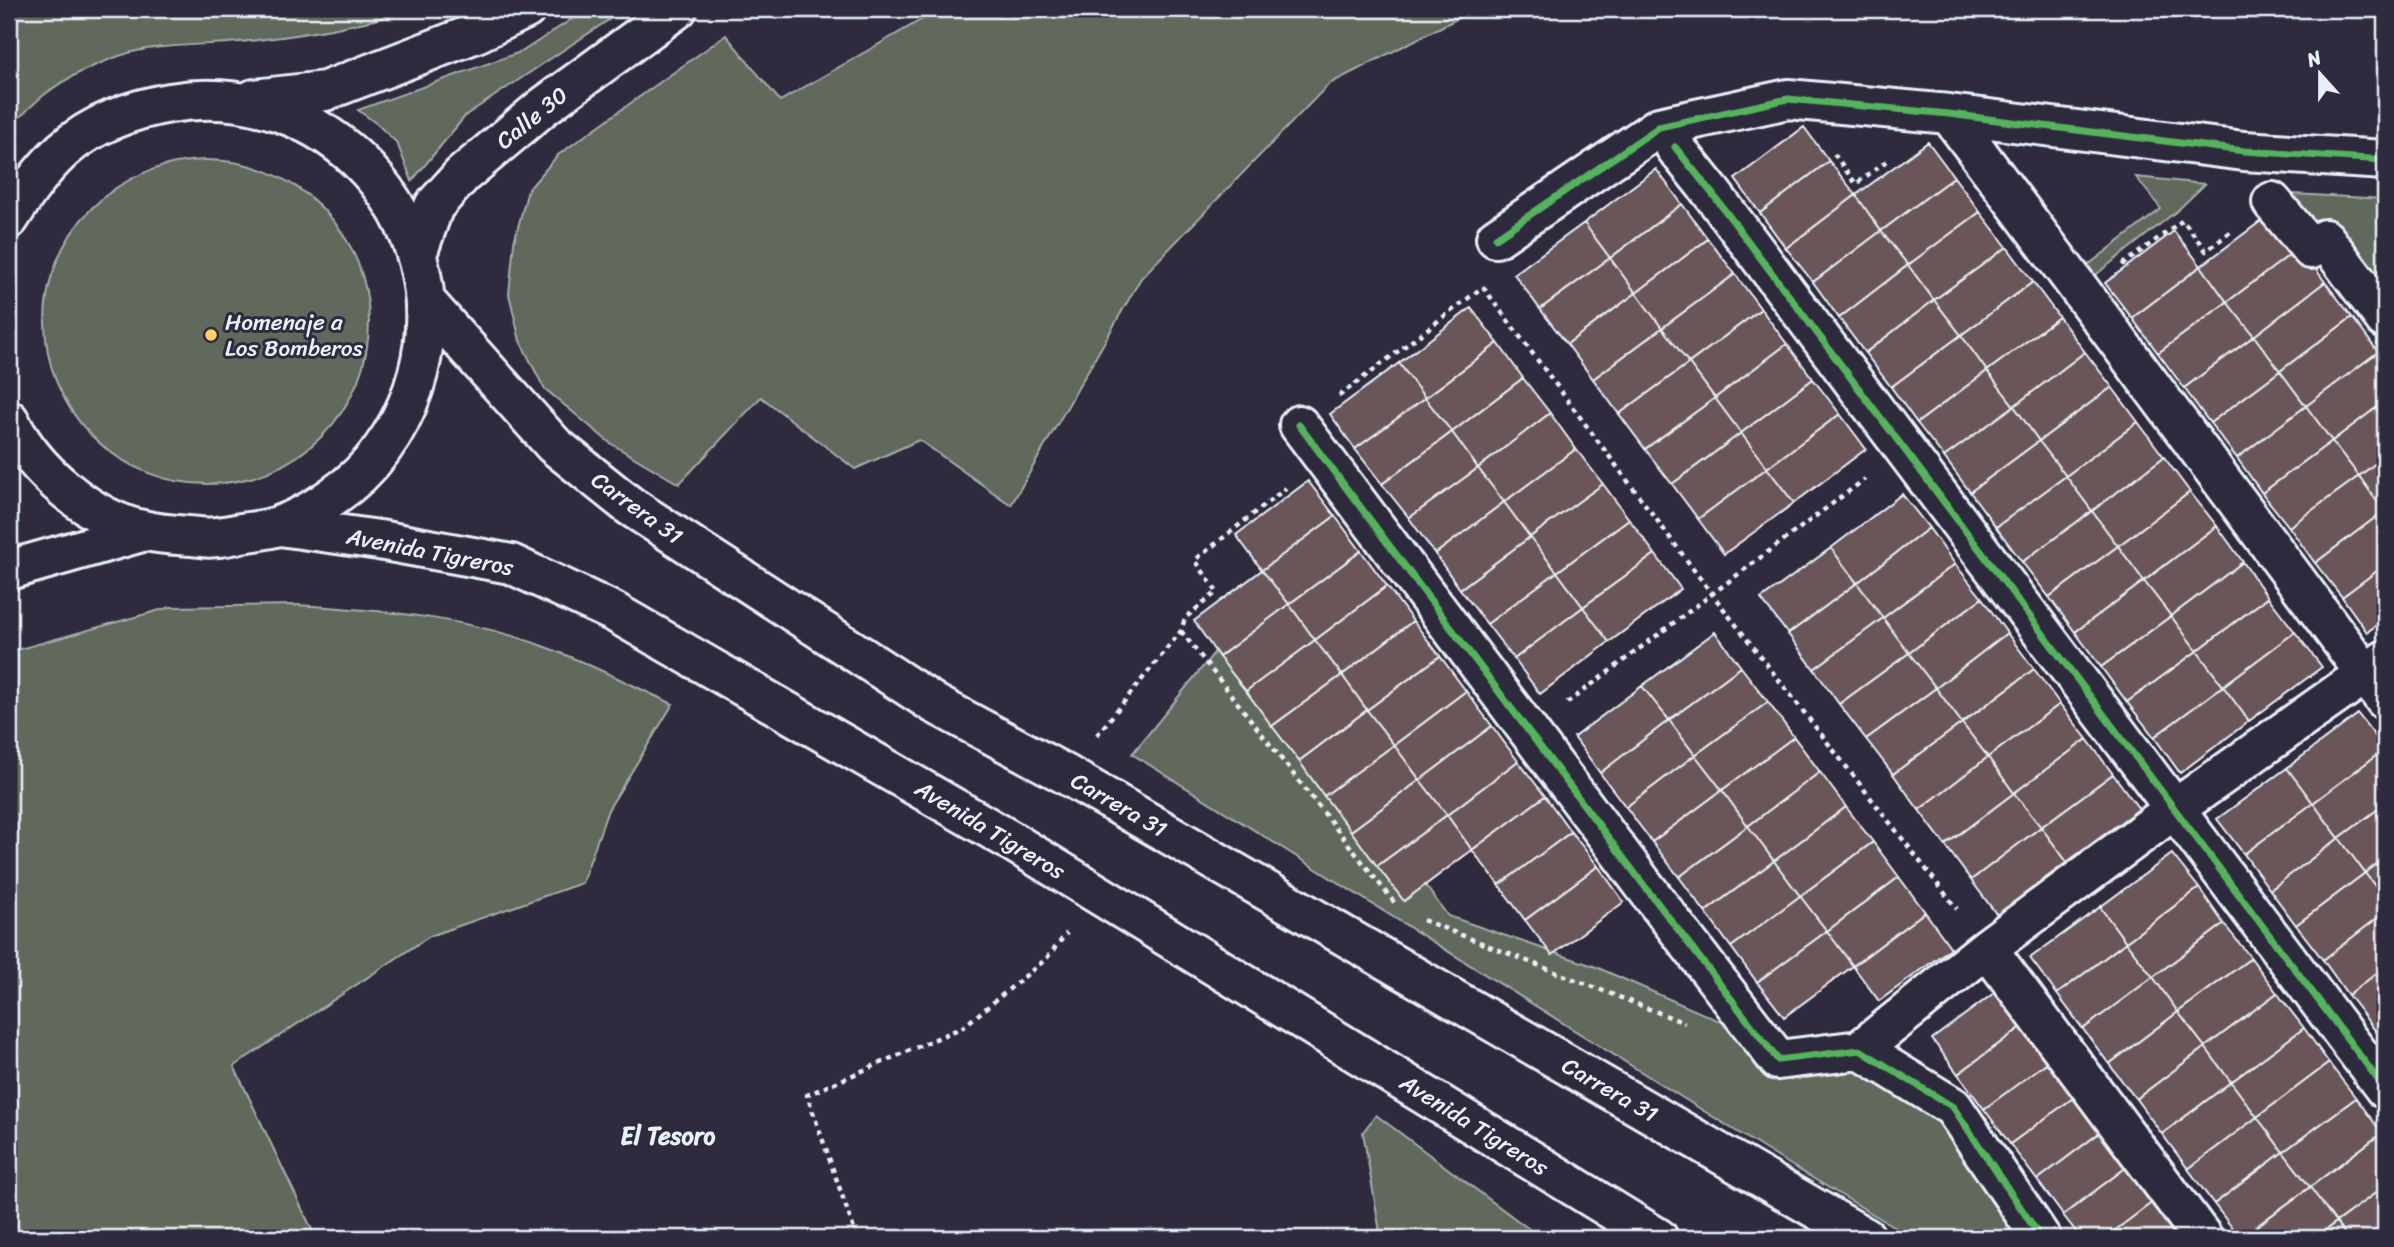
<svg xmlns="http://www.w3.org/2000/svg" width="2394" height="1247" viewBox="0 0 2394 1247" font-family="Sriracha,sans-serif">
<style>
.green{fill:#61695c;stroke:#a4adaa;stroke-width:2}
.building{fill:#6b5659;stroke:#e8f1f8;stroke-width:2}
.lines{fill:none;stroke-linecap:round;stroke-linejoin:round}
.minor-casing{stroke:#e8f1f8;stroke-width:44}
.secondary-casing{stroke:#e8f1f8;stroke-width:44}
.primary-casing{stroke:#e8f1f8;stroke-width:44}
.path{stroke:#e8f1f8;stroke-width:4.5;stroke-dasharray:5 5;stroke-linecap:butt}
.minor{stroke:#2f2a3d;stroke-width:38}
.secondary{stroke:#2f2a3d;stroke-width:38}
.primary{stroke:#2f2a3d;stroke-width:38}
.cycleway-casing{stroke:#2f2a3d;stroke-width:11}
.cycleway{stroke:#56b35d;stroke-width:7}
.poi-dot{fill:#ffd166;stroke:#2f2a3d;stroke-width:2.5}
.labels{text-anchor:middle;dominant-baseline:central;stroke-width:6;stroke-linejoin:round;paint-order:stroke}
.street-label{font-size:23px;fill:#e8f1f8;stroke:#2f2a3d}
.poi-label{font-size:23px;fill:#e8f1f8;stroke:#2f2a3d;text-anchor:start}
.neighbourhood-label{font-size:24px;font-weight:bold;fill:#e8f1f8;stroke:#2f2a3d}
</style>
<rect width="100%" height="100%" fill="#2f2a3d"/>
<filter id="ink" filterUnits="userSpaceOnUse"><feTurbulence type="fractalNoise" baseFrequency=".0143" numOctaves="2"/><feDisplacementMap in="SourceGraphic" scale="14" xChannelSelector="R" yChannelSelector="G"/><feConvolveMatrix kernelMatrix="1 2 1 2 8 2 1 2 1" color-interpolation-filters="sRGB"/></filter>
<g filter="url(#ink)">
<path class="green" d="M 9,9 L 417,9 C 356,26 303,36 240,42 C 201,46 156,43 119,56 C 94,65 69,76 48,92 C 34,102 22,116 9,128 Z
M 587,9 L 625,9 L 466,115 L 412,181 L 397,143 L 377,124 L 358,110 L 523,51 Z
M 940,9 L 1476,9 L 1329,84 L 1141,278 L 1011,505 L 919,440 L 855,469 L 761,397 L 679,484 L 610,443 L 544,388 L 520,341 L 509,294 L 514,242 L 528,190 L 558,155 L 726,35 L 780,101 Z
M45 322a162 162 0 1 1 324 0a162 162 0 1 1-324 0Z
M 2136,177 L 2205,184 L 2178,210 L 2088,281 L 2079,272 L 2161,209 Z
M 2273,193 L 2385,199 L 2385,269 L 2374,277 L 2308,238 Z
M 297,605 C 379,610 468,617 545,647 C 589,663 631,685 673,704 L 608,810 L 582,883 L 430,936 L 234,1066 L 316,1238 L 9,1238 L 9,652 L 171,607 Z
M 1235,627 L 1448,916 L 1596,967 L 1804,1058 L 1878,1076 L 1916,1100 L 1967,1144 L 2053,1238 L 1913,1238 L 1779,1158 L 1132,754 Z
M 1376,1115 L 1541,1238 L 1381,1238 L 1363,1132 Z"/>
<path class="building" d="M 1804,127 L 1829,161 L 1760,213 L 1735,179 Z
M 1928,142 L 1954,177 L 1881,231 L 1856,195 Z
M 1829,161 L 1856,195 L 1786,248 L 1760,213 Z
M 1656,169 L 1682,204 L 1610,258 L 1584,223 Z
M 1954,177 L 1980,212 L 1908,265 L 1881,231 Z
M 1856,195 L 1881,231 L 1813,282 L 1786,248 Z
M 1682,204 L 1708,239 L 1636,293 L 1610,258 Z
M 1980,212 L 2007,247 L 1934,300 L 1908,265 Z
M 2273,212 L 2300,247 L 2227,302 L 2201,266 Z
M 1584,223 L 1610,258 L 1540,309 L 1514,274 Z
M 1881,231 L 1908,265 L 1839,318 L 1813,282 Z
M 2174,231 L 2201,266 L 2132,318 L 2105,283 Z
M 1708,239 L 1735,274 L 1662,328 L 1636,293 Z
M 2007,247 L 2033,282 L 1961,335 L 1934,300 Z
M 2300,247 L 2325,282 L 2254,336 L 2227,302 Z
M 1610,258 L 1636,293 L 1567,344 L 1540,309 Z
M 1908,265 L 1934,300 L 1865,353 L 1839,318 Z
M 2201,266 L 2227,302 L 2158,353 L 2132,318 Z
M 1735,274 L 1761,309 L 1689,363 L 1662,328 Z
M 2033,282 L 2059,317 L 1987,371 L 1961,335 Z
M 2325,282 L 2352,317 L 2280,371 L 2254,336 Z
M 1636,293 L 1662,328 L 1593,379 L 1567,344 Z
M 1934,300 L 1961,335 L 1891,387 L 1865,353 Z
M 2227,302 L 2254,336 L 2184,388 L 2158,353 Z
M 1471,308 L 1498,343 L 1425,398 L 1399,363 Z
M 1761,309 L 1787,344 L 1715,398 L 1689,363 Z
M 2059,317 L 2085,352 L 2014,406 L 1987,371 Z
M 2352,317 L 2378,352 L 2306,406 L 2280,371 Z
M 1662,328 L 1689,363 L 1619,414 L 1593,379 Z
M 1961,335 L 1987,371 L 1917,423 L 1891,387 Z
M 2254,336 L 2280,371 L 2210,423 L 2184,388 Z
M 1498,343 L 1523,378 L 1452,432 L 1425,398 Z
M 1787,344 L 1813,379 L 1741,433 L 1715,398 Z
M 2085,352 L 2112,387 L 2039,441 L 2014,406 Z
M 2378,352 L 2385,362 L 2385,401 L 2332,441 L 2306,406 Z
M 1399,363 L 1425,398 L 1355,449 L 1330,414 Z
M 1689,363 L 1715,398 L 1645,449 L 1619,414 Z
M 1987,371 L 2014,406 L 1944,457 L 1917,423 Z
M 2280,371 L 2306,406 L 2237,458 L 2210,423 Z
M 1523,378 L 1550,413 L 1478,468 L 1452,432 Z
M 1813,379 L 1840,414 L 1767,468 L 1741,433 Z
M 2112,387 L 2138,422 L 2066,476 L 2039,441 Z
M 1425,398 L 1452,432 L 1382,484 L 1355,449 Z
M 1715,398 L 1741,433 L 1672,484 L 1645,449 Z
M 2385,401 L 2385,456 L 2359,476 L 2332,441 Z
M 2014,406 L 2039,441 L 1970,492 L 1944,457 Z
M 2306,406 L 2332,441 L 2262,493 L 2237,458 Z
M 1550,413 L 1576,449 L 1504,502 L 1478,468 Z
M 1840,414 L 1866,449 L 1794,503 L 1767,468 Z
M 2138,422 L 2164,457 L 2092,511 L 2066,476 Z
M 1452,432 L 1478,468 L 1409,518 L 1382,484 Z
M 1741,433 L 1767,468 L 1698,519 L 1672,484 Z
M 2039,441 L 2066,476 L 1996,527 L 1970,492 Z
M 2332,441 L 2359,476 L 2289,527 L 2262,493 Z
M 1576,449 L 1603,484 L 1530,537 L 1504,502 Z
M 2385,456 L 2385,511 L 2384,511 L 2359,476 Z
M 2164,457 L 2190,492 L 2118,546 L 2092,511 Z
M 1478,468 L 1504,502 L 1435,554 L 1409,518 Z
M 1767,468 L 1794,503 L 1724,554 L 1698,519 Z
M 2066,476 L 2092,511 L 2022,562 L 1996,527 Z
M 2359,476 L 2384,511 L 2315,563 L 2289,527 Z
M 1308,481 L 1335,516 L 1262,570 L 1236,535 Z
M 1603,484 L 1629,519 L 1557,572 L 1530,537 Z
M 2190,492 L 2217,526 L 2144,581 L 2118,546 Z
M 1902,494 L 1929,528 L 1857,583 L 1831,548 Z
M 1504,502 L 1530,537 L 1460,589 L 1435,554 Z
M 2092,511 L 2118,546 L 2049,597 L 2022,562 Z
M 2384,511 L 2385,565 L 2342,597 L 2315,563 Z
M 1335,516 L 1361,551 L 1289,604 L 1262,570 Z
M 1629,519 L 1655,554 L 1583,607 L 1557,572 Z
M 2217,526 L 2243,562 L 2171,616 L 2144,581 Z
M 1929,528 L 1955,564 L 1883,618 L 1857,583 Z
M 1530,537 L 1557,572 L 1487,624 L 1460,589 Z
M 2118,546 L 2144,581 L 2075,632 L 2049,597 Z
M 1831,548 L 1857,583 L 1788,634 L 1761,599 Z
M 1361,551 L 1387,586 L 1315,640 L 1289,604 Z
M 1655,554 L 1681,589 L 1609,642 L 1583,607 Z
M 2243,562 L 2268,597 L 2197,651 L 2171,616 Z
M 1955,564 L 1982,598 L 1909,653 L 1883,618 Z
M 2385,565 L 2385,619 L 2367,632 L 2342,597 Z
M 1262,570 L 1289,604 L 1219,657 L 1194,621 Z
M 1557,572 L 1583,607 L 1514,659 L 1487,624 Z
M 2144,581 L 2171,616 L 2101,667 L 2075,632 Z
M 1857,583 L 1883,618 L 1814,669 L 1788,634 Z
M 1387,586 L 1413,621 L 1342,675 L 1315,640 Z
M 2268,597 L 2295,632 L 2223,686 L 2197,651 Z
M 1982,598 L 2007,633 L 1936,688 L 1909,653 Z
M 1289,604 L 1315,640 L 1246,691 L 1219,657 Z
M 1583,607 L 1609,642 L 1540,694 L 1514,659 Z
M 2171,616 L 2197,651 L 2127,702 L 2101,667 Z
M 1883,618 L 1909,653 L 1839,704 L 1814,669 Z
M 1413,621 L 1440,656 L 1367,710 L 1342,675 Z
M 1715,632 L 1741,667 L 1669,720 L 1642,686 Z
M 2295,632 L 2322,667 L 2249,721 L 2223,686 Z
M 2007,633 L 2034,669 L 1962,723 L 1936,688 Z
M 1315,640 L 1342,675 L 1272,726 L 1246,691 Z
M 2197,651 L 2223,686 L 2154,737 L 2127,702 Z
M 1909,653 L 1936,688 L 1866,739 L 1839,704 Z
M 1440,656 L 1466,691 L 1394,745 L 1367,710 Z
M 1741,667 L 1768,702 L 1695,755 L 1669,720 Z
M 2034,669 L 2060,704 L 1988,757 L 1962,723 Z
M 1342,675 L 1367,710 L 1299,761 L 1272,726 Z
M 1642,686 L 1669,720 L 1600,773 L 1574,737 Z
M 2223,686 L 2249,721 L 2180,773 L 2154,737 Z
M 1936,688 L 1962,723 L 1893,774 L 1866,739 Z
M 1466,691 L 1492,726 L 1420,780 L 1394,745 Z
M 1768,702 L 1794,737 L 1722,790 L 1695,755 Z
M 2060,704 L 2087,739 L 2014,793 L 1988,757 Z
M 1367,710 L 1394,745 L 1324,796 L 1299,761 Z
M 2358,714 L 2385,749 L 2313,803 L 2287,768 Z
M 1669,720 L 1695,755 L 1626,807 L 1600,773 Z
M 1962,723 L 1988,757 L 1919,810 L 1893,774 Z
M 1492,726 L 1518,761 L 1447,815 L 1420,780 Z
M 1794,737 L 1820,772 L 1748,826 L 1722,790 Z
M 2087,739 L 2113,774 L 2041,827 L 2014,793 Z
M 1394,745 L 1420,780 L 1351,831 L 1324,796 Z
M 2385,749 L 2385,804 L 2339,838 L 2313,803 Z
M 1695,755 L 1722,790 L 1652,842 L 1626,807 Z
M 1988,757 L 2014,793 L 1945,845 L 1919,810 Z
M 1518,761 L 1545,796 L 1472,850 L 1447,815 Z
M 2287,768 L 2313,803 L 2244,854 L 2217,819 Z
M 1820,772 L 1846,807 L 1774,861 L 1748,826 Z
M 2113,774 L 2139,809 L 2067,862 L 2041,827 Z
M 1420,780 L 1447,815 L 1377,866 L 1351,831 Z
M 1722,790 L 1748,826 L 1679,877 L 1652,842 Z
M 2014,793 L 2041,827 L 1971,880 L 1945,845 Z
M 1545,796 L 1571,832 L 1499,885 L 1472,850 Z
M 2313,803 L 2339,838 L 2270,890 L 2244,854 Z
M 2385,804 L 2385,858 L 2365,873 L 2339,838 Z
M 1846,807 L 1873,842 L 1800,896 L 1774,861 Z
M 1447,815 L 1472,850 L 1404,901 L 1377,866 Z
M 1748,826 L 1774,861 L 1705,912 L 1679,877 Z
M 2041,827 L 2067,862 L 1997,915 L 1971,880 Z
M 1571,832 L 1598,866 L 1525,920 L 1499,885 Z
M 2339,838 L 2365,873 L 2296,925 L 2270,890 Z
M 1873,842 L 1899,877 L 1827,931 L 1800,896 Z
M 2172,854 L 2199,888 L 2126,942 L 2100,907 Z
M 2385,858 L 2385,899 L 2365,873 Z
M 1774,861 L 1800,896 L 1731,947 L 1705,912 Z
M 1598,866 L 1624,902 L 1552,955 L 1525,920 Z
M 2365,873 L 2385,899 L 2385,912 L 2323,960 L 2296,925 Z
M 1899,877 L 1925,912 L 1853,966 L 1827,931 Z
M 2199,888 L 2224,924 L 2153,977 L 2126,942 Z
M 1800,896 L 1827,931 L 1757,982 L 1731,947 Z
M 2100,907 L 2126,942 L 2057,994 L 2030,958 Z
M 1925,912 L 1951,948 L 1879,1001 L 1853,966 Z
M 2385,912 L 2385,967 L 2348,995 L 2323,960 Z
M 2224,924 L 2251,958 L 2178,1012 L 2153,977 Z
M 1827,931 L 1853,966 L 1784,1017 L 1757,982 Z
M 2126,942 L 2153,977 L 2083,1029 L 2057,994 Z
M 2251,958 L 2277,993 L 2205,1047 L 2178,1012 Z
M 2385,967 L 2385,1022 L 2375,1030 L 2348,995 Z
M 2153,977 L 2178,1012 L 2109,1064 L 2083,1029 Z
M 2001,988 L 2027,1023 L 1958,1074 L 1932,1039 Z
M 2277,993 L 2304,1028 L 2231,1082 L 2205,1047 Z
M 2178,1012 L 2205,1047 L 2136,1099 L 2109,1064 Z
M 2385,1022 L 2385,1043 L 2375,1030 Z
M 2027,1023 L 2053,1058 L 1984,1109 L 1958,1074 Z
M 2304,1028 L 2329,1063 L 2257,1117 L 2231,1082 Z
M 2205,1047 L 2231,1082 L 2162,1134 L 2136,1099 Z
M 2053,1058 L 2080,1093 L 2010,1144 L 1984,1109 Z
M 2329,1063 L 2356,1098 L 2283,1152 L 2257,1117 Z
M 2231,1082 L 2257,1117 L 2188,1169 L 2162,1134 Z
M 2080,1093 L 2106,1128 L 2037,1180 L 2010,1144 Z
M 2356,1098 L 2382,1133 L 2310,1187 L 2283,1152 Z
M 2257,1117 L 2283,1152 L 2214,1204 L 2188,1169 Z
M 2106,1128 L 2132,1163 L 2063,1215 L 2037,1180 Z
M 2382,1133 L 2385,1137 L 2385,1186 L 2336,1222 L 2310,1187 Z
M 2283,1152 L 2310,1187 L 2240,1238 L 2214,1204 Z
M 2132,1163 L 2158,1198 L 2105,1238 L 2081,1238 L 2063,1215 Z
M 2385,1186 L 2385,1238 L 2348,1238 L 2336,1222 Z
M 2310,1187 L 2336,1222 L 2315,1238 L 2241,1238 Z
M 2158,1198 L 2185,1232 L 2177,1238 L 2105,1238 Z
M 2336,1222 L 2348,1238 L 2315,1238 Z"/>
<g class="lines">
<g class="minor-casing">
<path id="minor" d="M 1949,114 L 2385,700
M 1675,147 L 1711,192 L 2385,1089
M 2272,202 L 2311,249 L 2325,239 L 2385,319
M 1496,238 L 1659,127 L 1788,99 L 1949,114 L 2244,151 L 2385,160
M 1299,425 L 1643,884 L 1778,1060 L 1860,1050 L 1953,1107 L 2041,1238
M 1987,948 L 2203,1238
M 1860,1050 L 1987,948 L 2176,808 L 2385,660"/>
</g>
<g class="secondary-casing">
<path id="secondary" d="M 426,302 L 554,445 L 630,506 L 935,704 L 1065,774 L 1866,1238
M 280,526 L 379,540 L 511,564 L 614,612 L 1008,839 L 1658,1238"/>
</g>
<g class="primary-casing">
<path id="primary" d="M 254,99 L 325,91 L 476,33 L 526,9
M 9,219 C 25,194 41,170 63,150 C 92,124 133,109 170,103 C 327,77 458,218 418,373 C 407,416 382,458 347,486 C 327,501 306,516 281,525 C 269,530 254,531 241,533 C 227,536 214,539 200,537 C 183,535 164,535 147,531 C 91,521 33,469 9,420
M 417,254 L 434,206 L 462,175 L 543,107 L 677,9
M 9,570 L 145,531"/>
</g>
<path class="path" d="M 1834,154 L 1856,184 L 1889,159
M 2122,265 L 2183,220 L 2206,251 L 2233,230
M 1483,287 L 1712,594 L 1957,909
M 1339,396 L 1483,287
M 1181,631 L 1397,906
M 1567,703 L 1865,479
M 1097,735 L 1181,631 L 1185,618 L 1217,592 L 1195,560 L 1286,488
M 1423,920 L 1685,1023
M 857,1238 L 807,1095 L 963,1027 L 1046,959 L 1067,933"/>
<use href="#minor" class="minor"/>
<use href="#secondary" class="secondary"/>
<use href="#primary" class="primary"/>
<g class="cycleway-casing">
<path id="cycleway" d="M 1675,147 L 1711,192 L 2385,1089
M 1496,238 L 1659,127 L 1788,99 L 1949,114 L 2244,151 L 2385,160
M 1299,425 L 1643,884 L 1778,1060 L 1860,1050 L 1953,1107 L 2041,1238"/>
</g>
<use href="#cycleway" class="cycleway"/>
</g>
</g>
<circle class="poi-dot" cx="211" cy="335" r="7"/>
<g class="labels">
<g class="street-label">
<text transform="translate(532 118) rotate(-39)">Calle 30</text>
<text transform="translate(637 508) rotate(36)">Carrera 31</text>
<text transform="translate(430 552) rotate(11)">Avenida Tigreros</text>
<text transform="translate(1119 805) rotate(30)">Carrera 31</text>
<text transform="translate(990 830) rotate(31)">Avenida Tigreros</text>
<text transform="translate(1610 1090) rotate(30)">Carrera 31</text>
<text transform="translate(1474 1125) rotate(32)">Avenida Tigreros</text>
</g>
<g class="poi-label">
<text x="225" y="322">Homenaje a<tspan x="225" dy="26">Los Bomberos</tspan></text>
</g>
<g class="neighbourhood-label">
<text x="668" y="1136">El Tesoro</text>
</g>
</g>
<rect width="2394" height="1247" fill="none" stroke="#2f2a3d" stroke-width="35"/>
<rect x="18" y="18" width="2359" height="1212" fill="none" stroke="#e8f1f8" stroke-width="2.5" filter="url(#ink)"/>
<g transform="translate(2320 74) rotate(339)" stroke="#2f2a3d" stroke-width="5" paint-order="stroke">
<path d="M0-5L12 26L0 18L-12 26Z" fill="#e8f1f8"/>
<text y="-10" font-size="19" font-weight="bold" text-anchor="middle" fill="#e8f1f8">N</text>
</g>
</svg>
